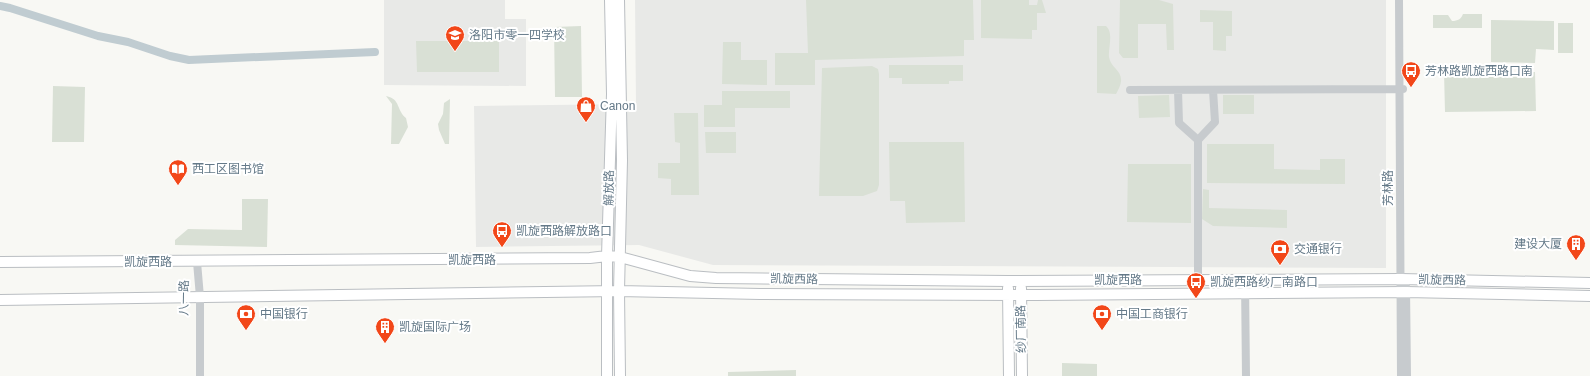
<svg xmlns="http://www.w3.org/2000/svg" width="1590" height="376" viewBox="0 0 1590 376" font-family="Arial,'Noto Sans SC',sans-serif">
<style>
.built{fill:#e8e9e7}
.green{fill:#d9e0d5}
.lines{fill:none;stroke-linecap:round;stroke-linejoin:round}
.canal{stroke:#c0ccd1;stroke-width:8}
.major-casing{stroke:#babec2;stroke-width:12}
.minor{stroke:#c7cbce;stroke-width:8}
.major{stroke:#fff;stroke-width:10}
.labels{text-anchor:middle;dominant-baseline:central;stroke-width:4;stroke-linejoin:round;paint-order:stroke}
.poi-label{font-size:12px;fill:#647988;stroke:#fff;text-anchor:start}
.street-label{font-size:12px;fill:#647988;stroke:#fff}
</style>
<rect width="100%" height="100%" fill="#f8f8f4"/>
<path class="built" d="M 384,0 L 505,0 L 505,19 L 526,19 L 526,86 L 384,85 Z
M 635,0 L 1386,0 L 1386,268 L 713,265 L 639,245 L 476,247 L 474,106 L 636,104 Z"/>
<path class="green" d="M 806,0 L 973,0 L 974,40 L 964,40 L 964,56 L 815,60 L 815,85 L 775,85 L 775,53 L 808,53 Z
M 981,0 L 1029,0 L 1029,5 L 1037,5 L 1038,0 L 1042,0 L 1046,13 L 1037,13 L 1037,30 L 1032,30 L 1032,39 L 981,38 Z
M 1120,0 L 1159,0 L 1173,4 L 1174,50 L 1167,50 L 1166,24 L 1138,24 L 1138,58 L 1123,58 L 1119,53 Z
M 1200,10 L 1232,11 L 1232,36 L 1226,36 L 1226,51 L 1213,50 L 1213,22 L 1200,22 Z
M 1463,14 L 1482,14 L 1482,28 L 1433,28 L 1433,15 L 1448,15 L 1452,21 C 1458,21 1461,19 1463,14 Z
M 1491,20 L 1554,21 L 1554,50 L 1536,49 L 1535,63 L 1491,62 Z
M 1558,23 L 1573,23 L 1573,53 L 1558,53 Z
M 581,26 L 582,97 L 555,97 L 554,27 Z
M 1097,26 L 1106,26 C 1114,33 1108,48 1109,57 C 1111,71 1130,71 1116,94 L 1097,93 Z
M 416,41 L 499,41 L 499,72 L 417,72 Z
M 723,42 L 741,42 L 741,60 L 767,60 L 767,85 L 722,84 Z
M 889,65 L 963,65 L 963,81 L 949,81 L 949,84 L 902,84 L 902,78 L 889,78 Z
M 872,66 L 878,69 L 879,74 L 879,185 L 877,191 L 863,196 L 819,196 L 822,68 Z
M 1444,72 L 1535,72 L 1536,111 L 1445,112 Z
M 53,86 L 85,87 L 84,142 L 52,142 Z
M 722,91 L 790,91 L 790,108 L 735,108 L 735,127 L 704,127 L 704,105 L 722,105 Z
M 1169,95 L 1170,117 L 1139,118 L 1138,96 Z
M 1223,95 L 1254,95 L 1254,114 L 1223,114 Z
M 386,96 C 401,99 396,110 406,118 L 408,127 L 399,144 L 391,144 L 392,104 Z
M 450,99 L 449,144 L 445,144 L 439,130 L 438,124 L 443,114 L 444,103 Z
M 674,113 L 698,113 L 699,195 L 671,195 L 671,179 L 658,178 L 658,163 L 680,163 L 680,143 L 675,142 Z
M 705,132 L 736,132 L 736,153 L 706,153 Z
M 889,142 L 964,142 L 965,222 L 906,223 L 905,201 L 890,201 Z
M 1207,144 L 1274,144 L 1274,169 L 1320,170 L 1320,159 L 1345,159 L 1345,184 L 1207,183 Z
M 1128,164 L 1191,164 L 1191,223 L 1127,222 Z
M 1203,189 L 1209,190 L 1209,208 L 1287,210 L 1287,228 L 1213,226 L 1202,219 Z
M 242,199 L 268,199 L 267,247 L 175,245 L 175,240 L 188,229 L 242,230 Z
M 1062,363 L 1097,364 L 1097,376 L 1062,376 Z
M 796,370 L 796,376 L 728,376 L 728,372 Z"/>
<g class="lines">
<path class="canal" d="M 0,6 L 10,8 L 98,36 L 128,42 L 170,56 L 189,60 L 375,52"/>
<g class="major-casing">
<path id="major" d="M 619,0 L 622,160 L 619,291 L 620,376
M 0,262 C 197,262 394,261 590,258 L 607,256 L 620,257 L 690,276 L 716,278 L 1008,281 L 1401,279 L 1590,283
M 1008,288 L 1009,376
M 1021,288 L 1022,376
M 0,300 L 619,291 L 760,294 L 1037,295 L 1406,292 L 1590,296
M 607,376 L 607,256 L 612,94 L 610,0"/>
</g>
<path class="minor" d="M 1399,0 L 1401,376
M 1130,90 L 1403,89
M 1178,90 L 1179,123 L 1198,140
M 197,262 L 200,297 L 200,376
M 1198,280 L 1198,140 L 1215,122 L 1213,90
M 1245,280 L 1246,376
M 1406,287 L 1407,376"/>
<use href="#major" class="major"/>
</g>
<defs>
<g id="school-pin" transform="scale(1)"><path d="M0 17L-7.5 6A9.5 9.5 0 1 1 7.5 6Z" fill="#f24719" stroke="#fff"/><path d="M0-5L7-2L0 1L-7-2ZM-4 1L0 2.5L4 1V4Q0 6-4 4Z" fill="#fff"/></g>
<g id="bus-pin" transform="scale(1)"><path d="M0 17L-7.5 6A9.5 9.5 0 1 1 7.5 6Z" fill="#f24719" stroke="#fff"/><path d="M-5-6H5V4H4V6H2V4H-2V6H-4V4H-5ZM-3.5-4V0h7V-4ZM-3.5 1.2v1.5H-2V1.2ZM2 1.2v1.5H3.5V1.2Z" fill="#fff"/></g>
<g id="shop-pin" transform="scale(1)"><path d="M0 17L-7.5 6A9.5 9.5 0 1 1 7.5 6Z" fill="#f24719" stroke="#fff"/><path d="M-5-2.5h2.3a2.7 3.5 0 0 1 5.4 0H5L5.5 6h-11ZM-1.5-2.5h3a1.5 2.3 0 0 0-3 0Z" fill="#fff"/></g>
<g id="library-pin" transform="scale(1)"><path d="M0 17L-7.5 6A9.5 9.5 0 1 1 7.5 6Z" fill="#f24719" stroke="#fff"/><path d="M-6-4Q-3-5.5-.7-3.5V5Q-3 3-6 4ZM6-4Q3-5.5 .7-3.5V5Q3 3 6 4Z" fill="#fff"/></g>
<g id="building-pin" transform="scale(1)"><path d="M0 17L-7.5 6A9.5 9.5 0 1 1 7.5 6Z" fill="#f24719" stroke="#fff"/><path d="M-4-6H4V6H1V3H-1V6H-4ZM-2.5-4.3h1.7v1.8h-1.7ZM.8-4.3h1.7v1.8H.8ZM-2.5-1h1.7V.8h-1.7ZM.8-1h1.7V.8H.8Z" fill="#fff"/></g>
<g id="bank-pin" transform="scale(1)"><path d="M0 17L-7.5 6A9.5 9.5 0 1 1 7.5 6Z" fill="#f24719" stroke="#fff"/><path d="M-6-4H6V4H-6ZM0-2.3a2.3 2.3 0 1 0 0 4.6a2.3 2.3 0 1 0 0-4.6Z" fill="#fff"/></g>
</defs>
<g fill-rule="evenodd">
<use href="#school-pin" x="455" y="35"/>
<use href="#bus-pin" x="1411" y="71"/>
<use href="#shop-pin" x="586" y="106"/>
<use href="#library-pin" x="178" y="169"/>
<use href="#bus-pin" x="502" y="231"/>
<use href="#building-pin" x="1576" y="244"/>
<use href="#bank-pin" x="1280" y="249"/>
<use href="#bus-pin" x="1196" y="282"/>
<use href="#bank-pin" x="246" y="314"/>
<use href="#bank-pin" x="1102" y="314"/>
<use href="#building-pin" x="385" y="327"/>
</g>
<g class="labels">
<g class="poi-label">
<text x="469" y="35">洛阳市零一四学校</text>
<text x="1425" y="71">芳林路凯旋西路口南</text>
<text x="600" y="106">Canon</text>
<text x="192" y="169">西工区图书馆</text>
<text x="516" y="231">凯旋西路解放路口</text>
<text x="1562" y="244" text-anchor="end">建设大厦</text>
<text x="1294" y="249">交通银行</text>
<text x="1210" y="282">凯旋西路纱厂南路口</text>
<text x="260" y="314">中国银行</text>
<text x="1116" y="314">中国工商银行</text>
<text x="399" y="327">凯旋国际广场</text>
</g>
<g class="street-label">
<text transform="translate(609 188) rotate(-89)">解放路</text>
<text transform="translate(1388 188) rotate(-90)">芳林路</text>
<text x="472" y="260">凯旋西路</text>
<text x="148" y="262">凯旋西路</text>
<text transform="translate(794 279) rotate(1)">凯旋西路</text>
<text x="1118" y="280">凯旋西路</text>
<text transform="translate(1442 280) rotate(1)">凯旋西路</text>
<text transform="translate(184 298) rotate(-89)">八一路</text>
<text transform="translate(1021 329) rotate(-91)">纱厂南路</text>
</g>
</g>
</svg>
